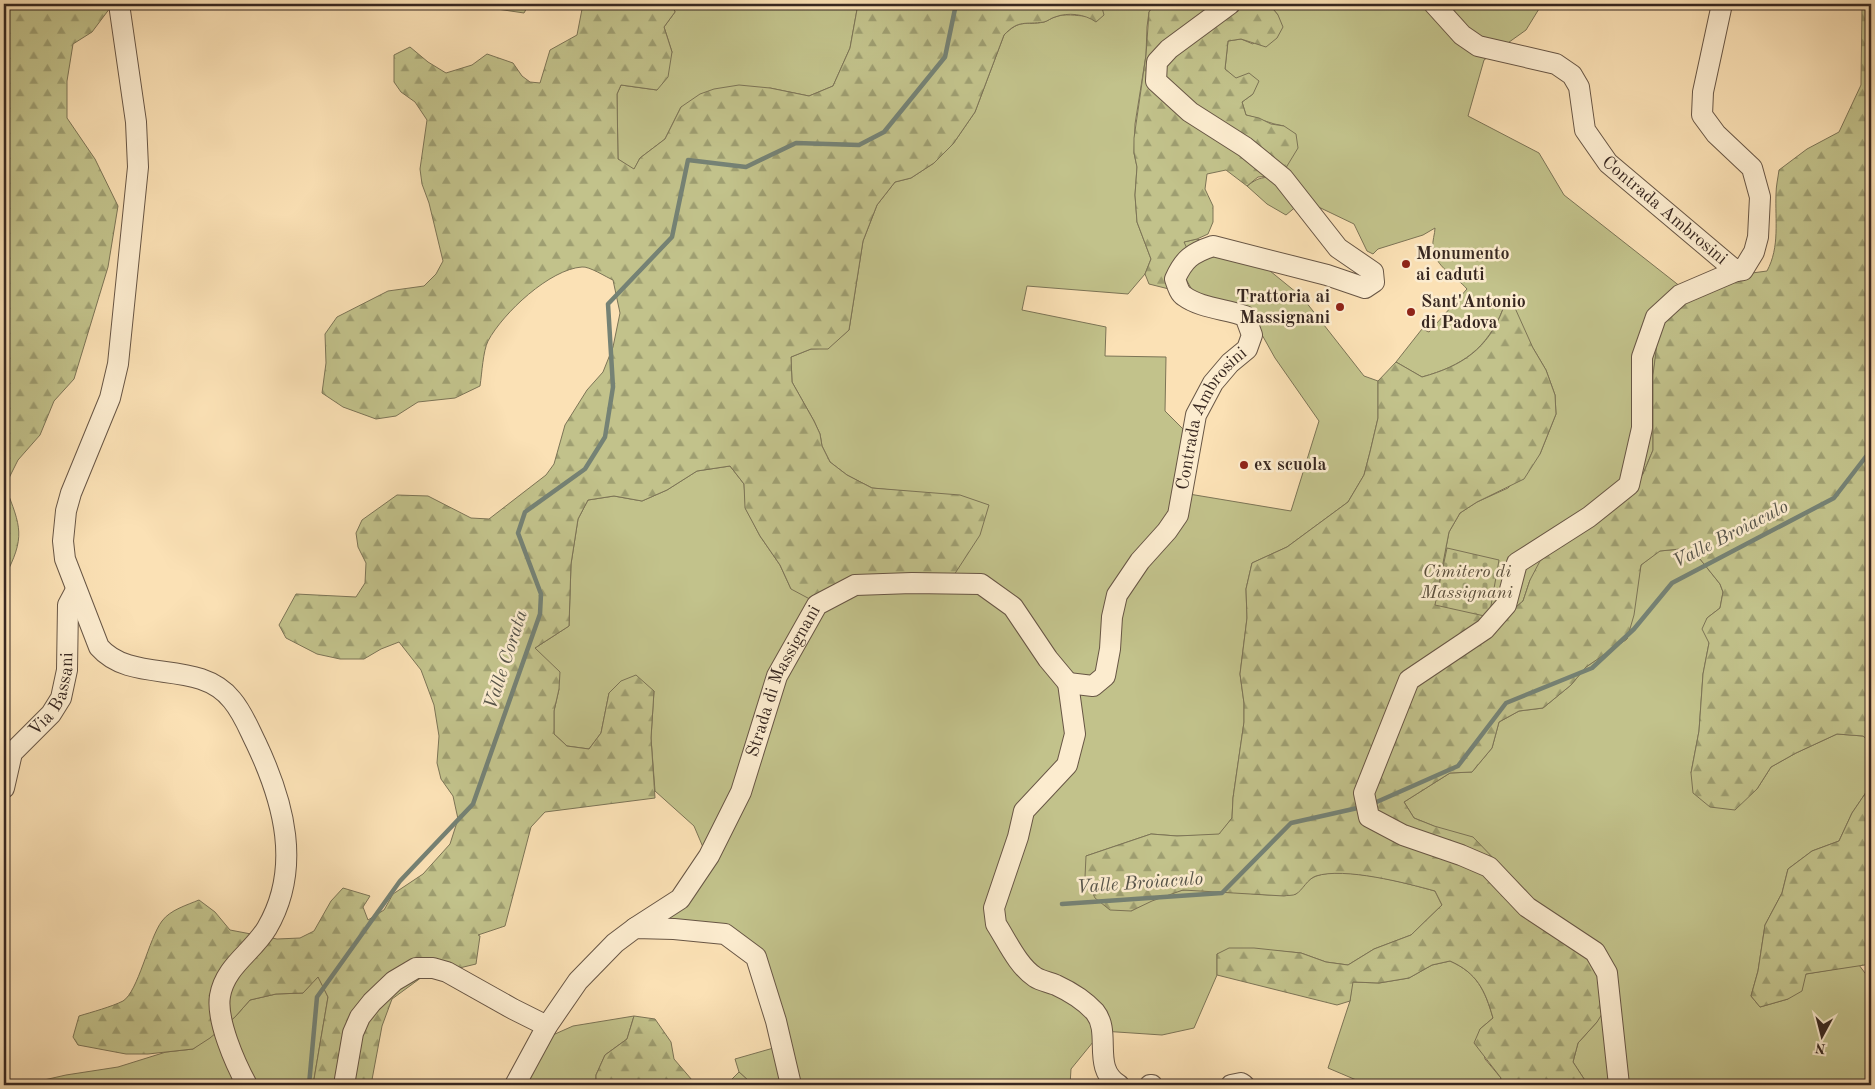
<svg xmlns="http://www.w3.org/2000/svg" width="1875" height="1089" viewBox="0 0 1875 1089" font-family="'Old Standard TT',serif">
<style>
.grass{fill:#c2c28b;stroke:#7c7456}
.forest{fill:url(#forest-firs);stroke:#7c7456}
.cemetery{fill:url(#cemetery-stones);stroke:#7c7456}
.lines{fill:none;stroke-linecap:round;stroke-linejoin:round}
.stream{stroke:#758275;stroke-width:4.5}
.minor-casing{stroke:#685645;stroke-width:22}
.minor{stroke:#fceccf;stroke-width:20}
.poi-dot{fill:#8f2418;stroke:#fceccf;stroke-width:2}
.labels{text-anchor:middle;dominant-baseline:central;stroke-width:5;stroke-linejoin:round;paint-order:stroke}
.street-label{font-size:18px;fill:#372720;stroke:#fceccf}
.poi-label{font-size:18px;font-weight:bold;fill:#372720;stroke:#fceccf;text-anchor:start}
.park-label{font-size:18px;font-style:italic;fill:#5a4e3b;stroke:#fceccf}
.water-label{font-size:19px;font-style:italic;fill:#56544a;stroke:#fceccf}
</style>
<defs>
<pattern id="forest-firs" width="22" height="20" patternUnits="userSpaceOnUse" patternTransform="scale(1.25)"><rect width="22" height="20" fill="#c2c28b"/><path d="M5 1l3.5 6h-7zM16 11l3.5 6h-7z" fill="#9e9e71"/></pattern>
<pattern id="cemetery-stones" width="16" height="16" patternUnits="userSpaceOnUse" patternTransform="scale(1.25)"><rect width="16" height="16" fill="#c2c28b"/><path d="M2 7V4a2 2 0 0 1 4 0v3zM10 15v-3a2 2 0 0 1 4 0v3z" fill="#9e9e71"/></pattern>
</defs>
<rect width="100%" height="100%" fill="#fbe1b5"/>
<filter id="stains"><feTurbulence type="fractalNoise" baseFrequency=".004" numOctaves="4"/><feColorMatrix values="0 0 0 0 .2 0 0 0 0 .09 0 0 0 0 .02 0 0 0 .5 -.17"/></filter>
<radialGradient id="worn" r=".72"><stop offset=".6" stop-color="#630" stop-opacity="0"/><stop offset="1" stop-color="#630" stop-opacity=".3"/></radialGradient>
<path class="grass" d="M 672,4 L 858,4 L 850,48 L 833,86 L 809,96 L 770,88 L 681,107 L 665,139 L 640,158 L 634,170 L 618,159 L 617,94 L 621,85 L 657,90 L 672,52 L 664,27 L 675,12 Z
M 1100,4 L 1155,4 L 1149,12 L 1147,27 L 1146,55 L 1135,124 L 1134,153 L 1137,167 L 1135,195 L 1137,222 L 1151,259 L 1145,274 L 1128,294 L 1027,286 L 1022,310 L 1106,327 L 1105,356 L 1166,357 L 1165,411 L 1197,443 L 1183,493 L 1291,511 L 1319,421 L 1275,358 L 1247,308 L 1195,295 L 1183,274 L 1184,242 L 1197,239 L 1259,262 L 1302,297 L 1364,376 L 1378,381 L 1378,418 L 1370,452 L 1364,475 L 1348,502 L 1287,547 L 1252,563 L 1246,589 L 1247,618 L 1240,674 L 1244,703 L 1244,722 L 1233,798 L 1232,818 L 1219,835 L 1177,836 L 1151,834 L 1086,856 L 1131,911 C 1146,903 1168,891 1185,890 C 1222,886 1258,899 1296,894 C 1301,889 1308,879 1316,876 C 1344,866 1406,883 1435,891 L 1442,905 L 1411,935 L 1374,949 L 1348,965 L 1326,962 L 1301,953 L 1279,951 L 1217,954 L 1217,975 L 1194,1028 L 1162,1035 L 1102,1031 L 1071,1069 L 1070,1085 L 751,1085 L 750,1082 L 739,1072 L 735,1059 L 784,1045 L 763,957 L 664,921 L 711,866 L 694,826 L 655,791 L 651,738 L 654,691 L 609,693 L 601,733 L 589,749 L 567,746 L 554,734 L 554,711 L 559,689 L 545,659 L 535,648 L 569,626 L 571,564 L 578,519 L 588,500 L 614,496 L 642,501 L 667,490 L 697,471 L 730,466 L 744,484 L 746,509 L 760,536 L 780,565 L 791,589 L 912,492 L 872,488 L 847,475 L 830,462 L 822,446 L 820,434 L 814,421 L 792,382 L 791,357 L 811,349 L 828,348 L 849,330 L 863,241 L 877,205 L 895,182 L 911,178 L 934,163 L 953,144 L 975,112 L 1004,35 C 1021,18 1025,26 1044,22 C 1048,21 1051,18 1055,17 C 1065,13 1076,16 1087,16 Z
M 1269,4 L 1542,4 L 1526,30 L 1484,60 L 1468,116 L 1539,153 L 1564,195 L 1681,287 L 1656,355 L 1653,375 L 1653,450 L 1643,474 L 1629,492 L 1530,580 L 1523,601 L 1509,613 L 1451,608 L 1437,594 L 1449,532 L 1460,513 L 1477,502 L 1508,488 L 1540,454 L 1556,414 L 1555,395 L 1546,370 L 1533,348 L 1503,309 C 1487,349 1462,366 1422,377 L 1396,362 L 1422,329 L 1429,332 L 1467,289 C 1455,275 1435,268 1433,247 C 1432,241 1435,234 1435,228 L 1423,235 L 1378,249 L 1373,254 L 1367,251 L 1354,224 L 1304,200 L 1286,215 L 1267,204 L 1247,186 C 1259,177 1259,179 1272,176 C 1297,169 1288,145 1284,126 C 1270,124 1259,118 1246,115 L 1242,102 L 1253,94 L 1225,69 L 1228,41 L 1241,39 L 1253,44 L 1278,15 Z
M 1680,549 L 1700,559 L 1720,584 L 1723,592 L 1720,608 L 1707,618 L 1709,643 L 1703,674 L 1699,731 L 1691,773 L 1757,789 L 1771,767 L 1796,753 L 1837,734 L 1863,736 L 1871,743 L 1871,785 L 1852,813 L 1839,841 L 1812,851 L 1788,869 L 1782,893 L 1765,925 L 1758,971 L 1751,996 L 1760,1007 L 1788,999 L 1806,974 L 1859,965 L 1871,981 L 1871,1085 L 1588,1085 L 1573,1062 L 1578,1043 L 1597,1022 L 1562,934 L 1434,826 L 1414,818 L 1404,802 L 1450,773 L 1472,772 L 1492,748 L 1499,722 L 1519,711 L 1543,708 L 1571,685 L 1586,667 L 1627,639 L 1641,565 L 1659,551 Z
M 1450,961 C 1477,973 1485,990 1493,1018 L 1480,1029 L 1485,1059 L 1501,1078 L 1500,1085 L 1368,1085 L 1328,1068 L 1350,1001 L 1352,982 L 1379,983 L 1409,978 L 1432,965 Z
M 318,976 L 328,997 L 313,1085 L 22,1085 L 66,1075 L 118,1067 L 166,1052 L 193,1049 L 235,1017 L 250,1000 L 276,994 L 303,993 Z
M 634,1016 L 627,1039 L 605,1055 L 596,1075 L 596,1085 L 521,1085 L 546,1038 L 573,1026 Z"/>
<path class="forest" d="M 4,4 L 113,4 L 92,32 L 73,44 L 67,81 L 67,118 L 95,159 L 118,206 L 108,267 L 74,379 L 54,401 L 40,435 L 18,460 L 5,486 C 21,527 26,537 4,578 Z
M 488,4 L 529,4 L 524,13 L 497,9 Z
M 583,4 L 672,4 L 675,12 L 664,27 L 672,52 L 668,77 L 657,90 L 621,85 L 617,94 L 618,159 L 634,169 L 640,158 L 665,139 L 681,107 L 700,94 L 714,89 L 739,85 L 770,88 L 809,96 L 833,86 L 850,48 L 858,4 L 1101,4 L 1104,15 L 1096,22 C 1085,14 1068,12 1055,17 C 1051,18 1048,21 1044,22 C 1025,25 1019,19 1004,35 L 975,112 L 953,144 L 934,163 L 911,178 L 895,182 L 877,205 L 863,241 L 849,330 L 828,349 L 811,349 L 791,357 L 792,382 L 814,421 L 820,434 L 822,446 L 830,462 L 847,475 L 872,488 L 960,495 L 989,505 L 980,535 L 954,575 L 864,589 L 819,604 L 791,589 L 780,565 L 760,536 L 745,508 L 744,484 L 730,466 L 697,471 L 667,490 L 642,501 L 614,496 L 588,500 L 578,519 L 571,564 L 569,626 L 535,648 L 560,672 L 559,689 L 554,711 L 554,734 L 567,746 L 589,749 L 601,733 L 609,693 L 621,681 L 636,675 L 654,691 L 651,738 L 655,798 L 545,812 L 531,827 L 505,926 L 478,935 L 480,936 L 476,964 L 422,977 L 392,999 L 382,1026 L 371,1085 L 313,1085 L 328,997 L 318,977 L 303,993 L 276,994 L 250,1000 L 235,1017 L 210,1038 L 193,1049 L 148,1054 L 126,1054 L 78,1045 L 73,1037 L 79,1016 C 92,1012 111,1007 123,1001 C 138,992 149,938 162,921 C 170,910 187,905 199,900 L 215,912 L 230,930 L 277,939 L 300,938 L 314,931 L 331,901 L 343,888 L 370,896 L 363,907 L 368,920 L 384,910 L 393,894 L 423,874 L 450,844 L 458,819 L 453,796 L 441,779 L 437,763 L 439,736 L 434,705 L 421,670 L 399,642 L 381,649 L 364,659 L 340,659 L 317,654 L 286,638 L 279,625 L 296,594 L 356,597 L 365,583 L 366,563 L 358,547 L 356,533 L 362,520 L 397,495 L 428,496 L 471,518 L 489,519 L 546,475 L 554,464 L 565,425 L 587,390 L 603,372 L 613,347 L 620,313 L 613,280 C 606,277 589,266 582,267 C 550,269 503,313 488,341 C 483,351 482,373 480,386 L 455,398 L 418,402 L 396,416 L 376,419 L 343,407 L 322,393 L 326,363 L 325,334 L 337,317 L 388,291 L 424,286 L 436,274 L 443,261 L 429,203 L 422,184 L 420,169 L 427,120 L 415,102 L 401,92 L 394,82 L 394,55 L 410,47 L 428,62 L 446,73 L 472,65 L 487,54 L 513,63 L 522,76 L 530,82 L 540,83 L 550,50 L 577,35 Z
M 1155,4 L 1269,4 L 1278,15 L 1283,27 L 1277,38 L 1266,47 L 1241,39 L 1228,41 L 1225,69 L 1236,78 L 1249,73 L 1259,81 L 1253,94 L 1242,102 L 1246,115 L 1259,118 L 1271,124 L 1284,126 L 1296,134 L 1298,148 L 1284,171 L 1272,176 L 1258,177 L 1247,186 L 1226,170 L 1207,174 L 1205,189 L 1213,206 L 1213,222 L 1208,234 L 1197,239 L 1184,242 L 1192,259 L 1169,289 L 1149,284 L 1145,274 L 1151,259 L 1137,222 L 1135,195 L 1137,167 L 1134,153 L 1134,138 L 1146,55 L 1149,12 Z
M 1862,4 L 1871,4 L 1871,743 L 1863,736 L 1837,734 L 1796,753 L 1771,767 L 1757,789 L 1735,810 L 1710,807 L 1693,793 L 1691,773 L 1699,731 L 1703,674 L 1709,643 L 1702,629 L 1707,618 L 1720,608 L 1723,592 L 1720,584 L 1700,559 L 1680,549 L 1660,551 L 1641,565 L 1634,615 L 1627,639 L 1586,667 L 1571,685 L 1543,708 L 1519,711 L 1499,722 L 1492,748 L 1472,772 L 1450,773 L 1404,802 L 1414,818 L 1434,826 L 1473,837 L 1499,864 L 1511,886 L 1599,946 L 1612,998 L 1597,1022 L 1578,1043 L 1573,1062 L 1588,1085 L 1500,1085 L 1501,1078 L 1474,1043 L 1480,1029 L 1493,1018 C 1485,990 1477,973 1450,961 L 1432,965 L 1409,978 L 1379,983 L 1353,982 L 1350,1001 L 1337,1005 L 1217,975 L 1217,954 L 1229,948 L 1254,948 L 1301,953 L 1326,962 L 1348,965 L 1374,949 L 1411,935 L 1442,905 L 1435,891 C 1406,883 1344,867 1316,876 C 1307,879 1303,890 1296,894 C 1293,896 1287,895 1284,896 L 1183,890 L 1152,901 L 1131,911 L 1110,910 L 1095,898 L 1085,877 L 1086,856 L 1151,834 L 1177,836 L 1219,834 L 1232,818 L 1233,798 L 1244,722 L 1244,703 L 1240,674 L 1247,618 L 1246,589 L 1252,563 L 1287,547 L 1348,502 L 1364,475 L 1370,452 L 1378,418 L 1378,381 L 1396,362 L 1422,377 C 1462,366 1488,349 1503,309 L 1515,308 L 1533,348 L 1546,370 L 1555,395 L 1556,414 L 1540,454 L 1524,479 L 1477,502 L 1460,513 L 1449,532 L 1437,594 L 1451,608 L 1509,613 L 1523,601 L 1530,580 L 1540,561 L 1629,492 L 1643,474 L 1653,450 L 1653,375 L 1658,335 L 1669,303 L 1752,273 L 1767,271 C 1780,247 1775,220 1776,194 C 1776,186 1778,178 1779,170 L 1807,149 L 1839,132 L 1861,85 Z
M 1871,785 L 1871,964 L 1806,974 L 1802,991 L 1788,999 L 1760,1007 L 1751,996 L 1758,971 L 1765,925 L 1782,893 L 1788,869 L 1812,851 L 1839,841 L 1852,813 Z
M 634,1016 L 655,1019 L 671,1042 L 674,1059 L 692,1080 L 705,1085 L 596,1085 L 596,1075 L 605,1055 L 627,1039 Z
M 739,1072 L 750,1082 L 751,1085 L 726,1085 Z"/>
<path class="cemetery" d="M 1447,548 L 1499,560 L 1489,617 L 1435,605 Z"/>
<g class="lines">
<path class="stream" d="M 1372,804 L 1458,766 L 1506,703 L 1592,668 L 1634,629 L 1672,583 L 1834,498 L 1871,450
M 1062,904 L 1222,893 L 1291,823 L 1362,807
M 309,1085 L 317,997 L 400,881 L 473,804 L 540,614 L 541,594 L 518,533 L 525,512 L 585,469 L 605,437 L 613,387 L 608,304 L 672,237 L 688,160 L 746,167 L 796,143 L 859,145 L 884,132 L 945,57 L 956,4"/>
<g class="minor-casing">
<g id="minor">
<path d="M 119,4 L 136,122 L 138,167 L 118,364 L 110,398 L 71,493 L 66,511 L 63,541 L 65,559 L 99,647 C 132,685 199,658 232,700 C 243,713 249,729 256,743 C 284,802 302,868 267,928 C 253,952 225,966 220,996 C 216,1020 235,1063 247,1085"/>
<path id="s1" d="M 1434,4 L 1462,35 L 1478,46 L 1556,64 L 1572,75 L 1579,87 L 1585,130 L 1608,163 L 1736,271 L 1743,270 L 1754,252 L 1758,237 L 1760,197 L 1752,168 L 1716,134 L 1702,115 L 1703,92 L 1722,4"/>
<path id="s2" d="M 1068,683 L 1093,686 L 1105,676 L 1110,649 L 1112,617 L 1117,595 L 1140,561 L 1167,531 L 1178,515 L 1196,415 L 1213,383 L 1230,363 L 1247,349 L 1252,335 L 1245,316 C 1226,309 1200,308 1184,296 C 1179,293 1177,284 1175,279 C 1184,259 1192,253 1213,246 L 1327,275 L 1365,288 L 1374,282 L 1373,272 L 1338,248 L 1283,178 L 1245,147 L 1190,112 L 1156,81 L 1157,62 L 1169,49 L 1230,4"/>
<path d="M 1068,683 L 1075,734 L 1067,765 L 1024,811 L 1018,837 L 994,908 L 996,924 C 1007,941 1018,966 1035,977 C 1041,981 1049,982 1056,985 C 1069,991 1085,1001 1095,1012 C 1112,1033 1091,1068 1119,1085"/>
<path id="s3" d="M 4,788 L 12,753 L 51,714 L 61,698 L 67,670 L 68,605 L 76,590"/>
<path id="s4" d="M 635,928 L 680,899 L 709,856 L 741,792 L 777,676 L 817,605 L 855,585 L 912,583 L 981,584 L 1013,607 L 1048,659 L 1068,683"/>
<path d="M 344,1085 L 353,1033 L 360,1017 L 372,1002 L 394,981 L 416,968 L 433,968 L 447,972 L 513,1009 L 547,1026"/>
<path d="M 515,1085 L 547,1026 L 578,981 L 615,943 L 635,928 L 674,929 L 725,934 L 756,957 L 776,1021 L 791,1085"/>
<path d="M 1150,1085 L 1152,1085"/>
<path d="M 1231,1085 L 1241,1083 L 1244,1085"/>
<path d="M 1619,1085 L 1607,973 L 1595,952 L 1527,907 L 1489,867 L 1461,855 L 1403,835 L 1369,817 L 1364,793 L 1409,680 L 1485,629 L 1506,605 L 1517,563 L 1589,517 L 1629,485 L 1642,428 L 1642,357 L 1656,317 L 1680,295 L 1736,271"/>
</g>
</g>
<use href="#minor" class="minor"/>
</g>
<g class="poi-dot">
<circle cx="1406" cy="264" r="5"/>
<circle cx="1340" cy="307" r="5"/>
<circle cx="1411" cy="312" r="5"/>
<circle cx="1244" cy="465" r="5"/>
</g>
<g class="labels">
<g class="street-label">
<text stroke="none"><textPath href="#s1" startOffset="332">Contrada Ambrosini</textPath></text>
<text stroke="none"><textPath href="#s2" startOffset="328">Contrada Ambrosini</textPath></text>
<text stroke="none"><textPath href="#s4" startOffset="296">Strada di Massignani</textPath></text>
<text stroke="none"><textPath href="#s3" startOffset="110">Via Bassani</textPath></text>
</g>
<g class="poi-label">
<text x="1416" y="254">Monumento<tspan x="1416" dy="21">ai caduti</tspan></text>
<text x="1330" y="297" text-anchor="end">Trattoria ai<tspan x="1330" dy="21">Massignani</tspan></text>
<text x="1421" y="302">Sant'Antonio<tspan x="1421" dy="21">di Padova</tspan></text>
<text x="1254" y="465">ex scuola</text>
</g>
<g class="park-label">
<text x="1467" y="572">Cimitero di<tspan x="1467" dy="21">Massignani</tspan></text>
</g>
<g class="water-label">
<text transform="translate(1731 535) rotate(-27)">Valle Broiaculo</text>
<text transform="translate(507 660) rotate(-72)">Valle Corata</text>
<text transform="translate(1140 884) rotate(-4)">Valle Broiaculo</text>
</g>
</g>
<rect width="1875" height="1089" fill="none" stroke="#fbe1b5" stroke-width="20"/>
<rect x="5" y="5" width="1865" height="1079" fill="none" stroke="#372720" stroke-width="2.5"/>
<rect x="10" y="10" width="1855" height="1069" fill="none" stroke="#372720"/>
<g transform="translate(1822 1036) rotate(187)" stroke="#fceccf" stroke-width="4" paint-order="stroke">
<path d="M0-4L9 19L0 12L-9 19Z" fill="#372720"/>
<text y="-8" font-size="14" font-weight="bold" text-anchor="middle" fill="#372720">N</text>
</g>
<rect width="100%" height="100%" filter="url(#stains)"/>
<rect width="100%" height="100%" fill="url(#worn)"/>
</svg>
